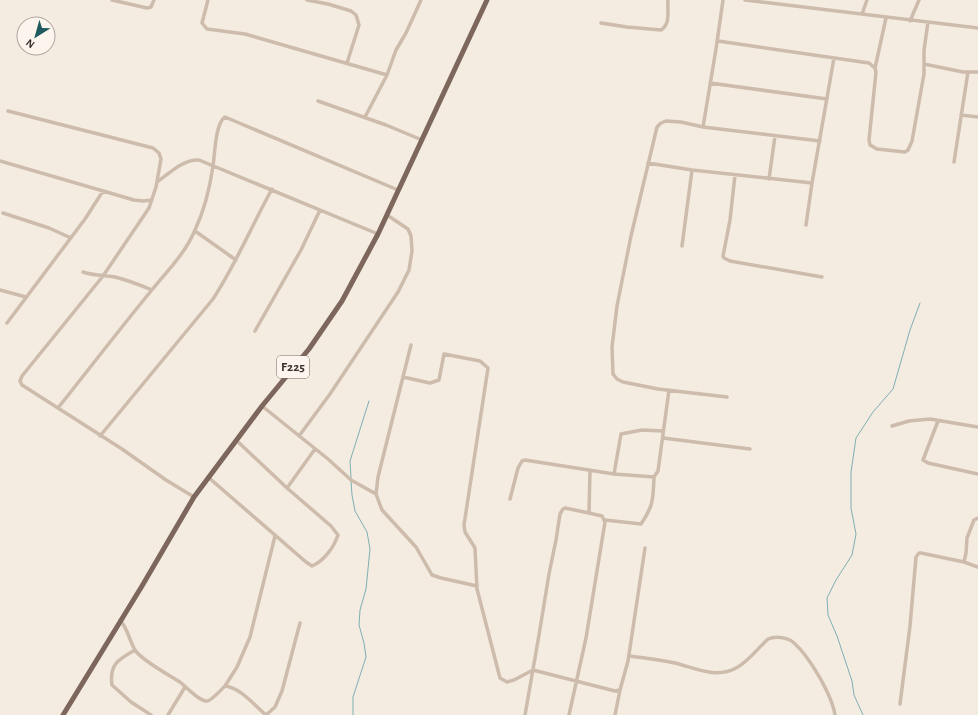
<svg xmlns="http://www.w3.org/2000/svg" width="978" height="715" viewBox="0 0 978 715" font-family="'Alegreya Sans',sans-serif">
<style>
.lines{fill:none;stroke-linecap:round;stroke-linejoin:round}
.stream{stroke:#7fb0b2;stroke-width:1}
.street{stroke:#cdbbac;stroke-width:3.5}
.primary{stroke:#7d675c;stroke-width:5}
.labels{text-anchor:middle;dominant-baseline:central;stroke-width:3.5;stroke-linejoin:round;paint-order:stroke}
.shield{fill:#fbf5ee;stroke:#756b66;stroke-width:1}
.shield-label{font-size:13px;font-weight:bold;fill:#3b302b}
</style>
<rect width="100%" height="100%" fill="#f4ebe1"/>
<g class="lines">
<path class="stream" d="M 351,478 L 350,461 L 369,401
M 351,481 L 352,495 L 355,511 L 367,532 L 370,549 L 366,589 L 360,610 L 359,625 L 364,643 L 366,657 L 353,697 L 353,715
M 863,715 L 854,695 L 852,681 L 837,636 L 828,615 L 827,598 L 836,580 L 852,555 L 856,534 L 851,508 L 851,472 L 856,438 L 873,412 L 893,389 L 910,330 L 920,303"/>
<path class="street" d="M 112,0 L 147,8 L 151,7 L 154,0
M 208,0 L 202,23 L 207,29 L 245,34 L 387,75
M 307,0 L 328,4 L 351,11 L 356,15 L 359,25 L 347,63
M 745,0 L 978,28
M 862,14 L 867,0
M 886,18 L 875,68 L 876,72 L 869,140 L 870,145 L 877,149 L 905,152 L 908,150 L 912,141 L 924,74 L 924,50 L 928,22
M 910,21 L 919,0
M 601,23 L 627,27 L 661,30 C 671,24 667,10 668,0
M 718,41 L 869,63 L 875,68
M 924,64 L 963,72 L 978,72
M 710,83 L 827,99
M 318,101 L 386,125 L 422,140
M 8,111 L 153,148 L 159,153 L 161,159 L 156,187 L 149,208 L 103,276 L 22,376 L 20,381 L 22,385 L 122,449 L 166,480 L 194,497
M 961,115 L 978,117
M 365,117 L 387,75 L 396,50 L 406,33 L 421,0
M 703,127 L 716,49 L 723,0
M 0,161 L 134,200 L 143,201 L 152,200
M 954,162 L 968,72
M 648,163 L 692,170 L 812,183
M 735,175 L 730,220 L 723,256 L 724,258 L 730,261 L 822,277
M 769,179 L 775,136
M 157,182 C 170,173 183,159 199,160 L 378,234
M 3,213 L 49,228 L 71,238
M 806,225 L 812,183 L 834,58
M 195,231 L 236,260
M 682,246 L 692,170
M 83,272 C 95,276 104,275 115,277 C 128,280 140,285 152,290
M 0,290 L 26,297
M 7,323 L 85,219 L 103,191
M 255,331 L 301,250 L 320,210
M 411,345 L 378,477 L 376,494 L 382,510 L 416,547 L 432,575 L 441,578 L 477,586
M 403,377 L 430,383 L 439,380 L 444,354 L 480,361 L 488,368 L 464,525 L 465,532 L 475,548 L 477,589 L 500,678 L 507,682 L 514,680 L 533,670 L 615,691 L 620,690 L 628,661 L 645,548
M 727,397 L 658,389 L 623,382 L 617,379 L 613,374 L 612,347 L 617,306 L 631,236 L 657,127 L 661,123 L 666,121 L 681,122 L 703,127 L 820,141
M 262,406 L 328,459 L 351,480 L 376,494
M 58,408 C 89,369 119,330 151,291 C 167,271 185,254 195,230 C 204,211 210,187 213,166 C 215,154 215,124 225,117 L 398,190
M 938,421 L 923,460 L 928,463 L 978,474
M 892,426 L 909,421 L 930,419 L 978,427
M 100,436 L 213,299 C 236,264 252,225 272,189
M 299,436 L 330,394 L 398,292 L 409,270 L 412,251 L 411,236 L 408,229 L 387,215
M 663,438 L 750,449
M 614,474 L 621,434 L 642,430 L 663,431
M 208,477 L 306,562 L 312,566 C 324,561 334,547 338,535 L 331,526 L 287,488 L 236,440
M 287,488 L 315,449
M 510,499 L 518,468 L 522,461 L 525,460 L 614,474 L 654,477 L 658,471 L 669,390
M 605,520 L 641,524 C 654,505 653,498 654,477
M 964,562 L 966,553 L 967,538 L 974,520 L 978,518
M 120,620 C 128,629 129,640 135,650 C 141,660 169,675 180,682 C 186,687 200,702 207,701 C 211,701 222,689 225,686 C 241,688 254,705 266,715
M 135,650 C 119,659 109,664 112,685 L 131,702 L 151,715
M 629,656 C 645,658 660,660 675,663 C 695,668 716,679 736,668 C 748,662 758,648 768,639 C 775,636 788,637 794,643 C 809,656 832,695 835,715
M 225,686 L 237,667 L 250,637 L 275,536
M 900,704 L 910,626 L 916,557 L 919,553 L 921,553 L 964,562 L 978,567
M 168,715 L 185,687
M 266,715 L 275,707 L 282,691 L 300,623
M 525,715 L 539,635 L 549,574 L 556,540 L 560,514 L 563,509 L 565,508 L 589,513
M 569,715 L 586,638 L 605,522 L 602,516 L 589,513 L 590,470
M 615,715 L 620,690"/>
<path class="primary" d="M 63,715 L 142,586 L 194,497 L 262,406 L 309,349 L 342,301 L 378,234 L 487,0"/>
</g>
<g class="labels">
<rect class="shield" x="277" y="356" width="32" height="22" rx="3"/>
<g class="shield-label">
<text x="293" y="367">F225</text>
</g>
</g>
<g transform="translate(36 36) rotate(217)"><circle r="19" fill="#fbf5ee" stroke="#aea6a0"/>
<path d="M0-3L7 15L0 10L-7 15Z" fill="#1f5a5e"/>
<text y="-6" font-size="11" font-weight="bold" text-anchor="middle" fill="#3b302b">N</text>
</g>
</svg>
